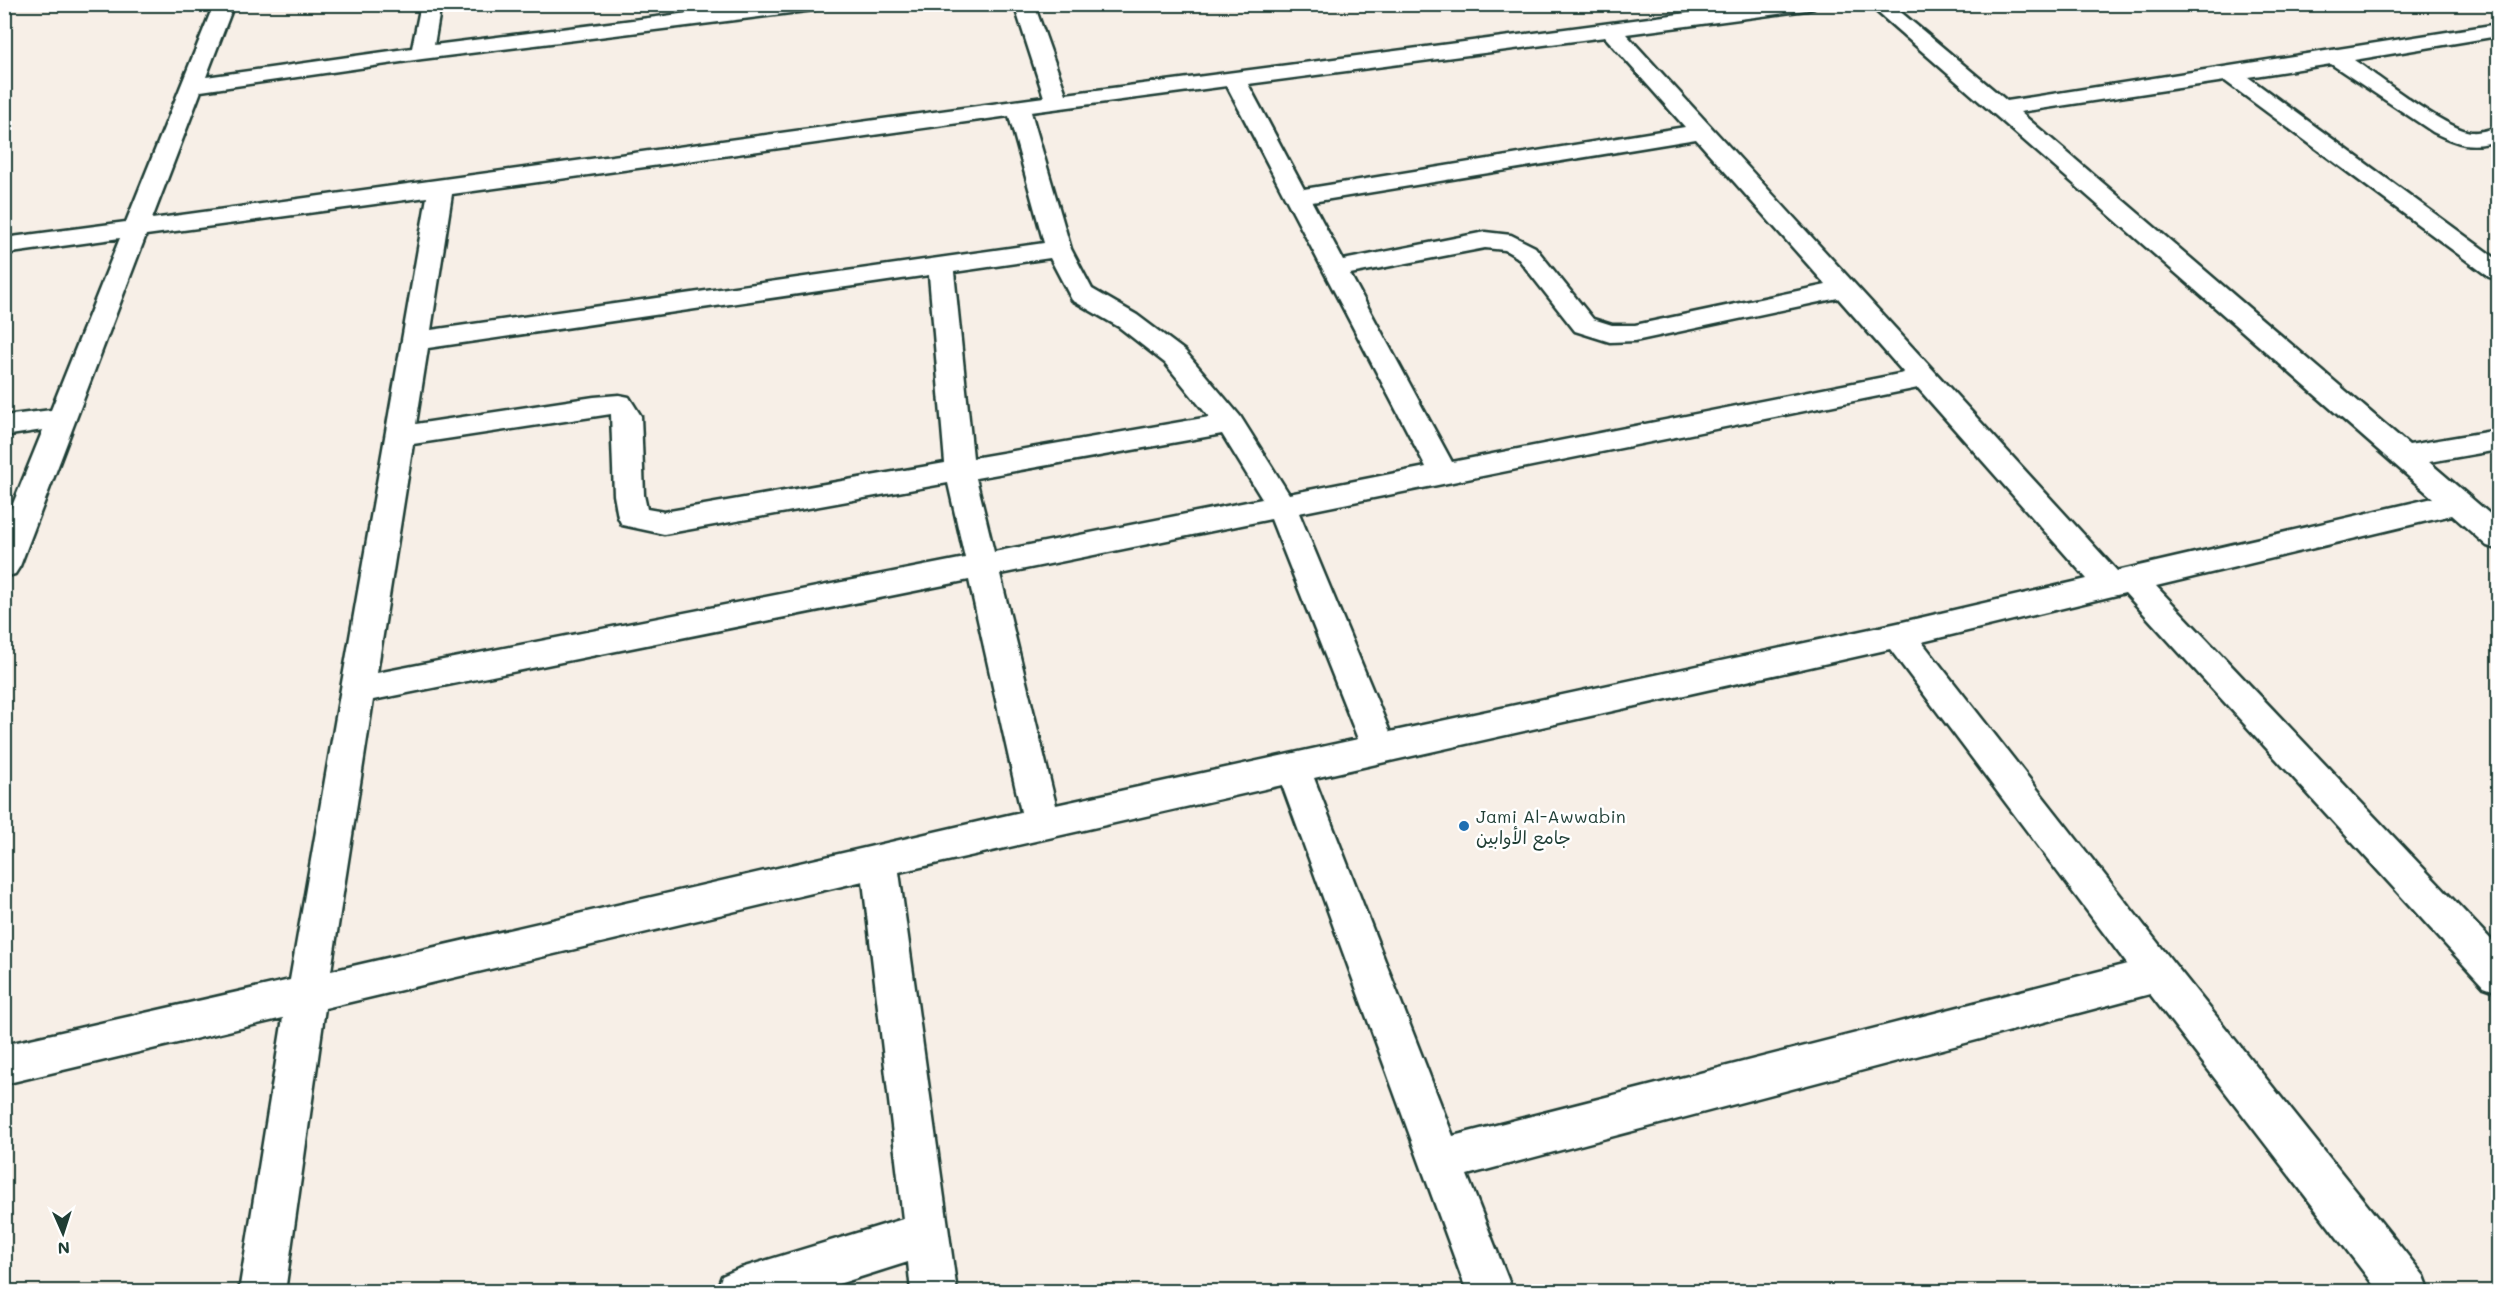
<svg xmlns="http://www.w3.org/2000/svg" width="2503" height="1296" viewBox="0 0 2503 1296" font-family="Mali,'Playpen Sans Arabic',sans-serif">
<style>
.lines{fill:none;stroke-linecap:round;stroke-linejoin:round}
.minor-casing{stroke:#1f3d34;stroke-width:5}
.minor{fill:#fff;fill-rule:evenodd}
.poi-dot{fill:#1f6fb2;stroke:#fff;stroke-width:2}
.labels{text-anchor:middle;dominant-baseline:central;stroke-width:5;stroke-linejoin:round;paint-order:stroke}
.poi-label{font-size:18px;fill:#1f3d34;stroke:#fff;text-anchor:start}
</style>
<rect width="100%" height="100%" fill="#f7efe7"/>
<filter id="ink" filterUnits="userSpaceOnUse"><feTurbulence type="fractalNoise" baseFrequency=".0167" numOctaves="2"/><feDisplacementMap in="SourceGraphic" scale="12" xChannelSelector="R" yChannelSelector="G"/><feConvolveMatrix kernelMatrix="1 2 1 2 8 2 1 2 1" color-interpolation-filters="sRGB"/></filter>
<g filter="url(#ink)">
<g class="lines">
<g class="minor-casing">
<path id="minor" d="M 214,4 L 234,4 L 206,77 L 412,48 L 421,4 L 441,4 L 434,45 L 760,4 L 824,4 L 821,8 L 814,10 L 422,59 L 201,91 L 152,219 L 1044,97 L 1014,4 L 1034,4 L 1066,94 L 1756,4 L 1817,4 L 1814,8 L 1807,10 L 1626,34 L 2117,571 L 2433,498 L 1868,4 L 1891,4 L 2007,101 L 2498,24 L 2498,36 L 2354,60 C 2379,77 2444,128 2471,132 C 2480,133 2490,129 2498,127 L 2498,141 C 2471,148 2459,145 2433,132 L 2331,64 L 2248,77 L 2498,260 L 2498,280 L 2489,277 L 2225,81 L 2020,112 L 2409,445 L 2498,430 L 2498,450 L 2429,462 L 2498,521 L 2498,549 L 2487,546 L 2452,515 L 2156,586 L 2498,947 L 2498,992 L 2484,987 L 2125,593 L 1922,642 L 2172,961 L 2424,1276 L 2430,1292 L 2379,1292 L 2150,994 L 1467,1175 L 1513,1292 L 1467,1292 L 1282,785 L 899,872 L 957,1292 L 911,1292 L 908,1262 L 813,1292 L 716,1292 L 722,1276 L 738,1269 L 903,1219 L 863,881 L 325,1008 L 285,1292 L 239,1292 L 283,1018 L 4,1084 L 4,1045 L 290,980 L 427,197 L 146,235 L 20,566 L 15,574 L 4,577 L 4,526 L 43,430 L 4,436 L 4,416 L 51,410 L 120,238 L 4,254 L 4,238 L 126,222 ZM 1605,37 L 1685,127 L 1304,189 L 1248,84 ZM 1227,86 L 1426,467 L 1289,494 L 1240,416 L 1185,351 L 1137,315 L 1092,289 L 1071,249 L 1031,112 ZM 1009,116 L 1044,243 L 431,330 L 452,194 ZM 1696,139 L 1826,285 L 1635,325 L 1612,325 L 1593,319 L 1535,247 L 1511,235 L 1485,232 L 1343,260 L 1312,202 ZM 1485,248 L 1505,250 L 1517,257 L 1575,331 L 1610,342 L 1635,341 L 1838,298 L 1904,373 L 1452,462 L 1350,274 ZM 1050,258 L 1072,300 L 1119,327 L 1165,363 L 1209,417 L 973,458 L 954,272 ZM 929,275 L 945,463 L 664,512 L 647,509 L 644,495 L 641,416 L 629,397 L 619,395 L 594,397 L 416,424 L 428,348 ZM 1918,388 L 2087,579 L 1898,623 L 1390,732 L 1299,513 ZM 611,414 L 614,495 L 618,517 L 622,525 L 664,534 L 948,483 L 965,558 L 377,673 L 413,444 ZM 1222,434 L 1262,499 L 994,552 L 976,478 ZM 1271,519 L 1358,739 L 1056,805 L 1000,574 ZM 969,580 L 1021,812 L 331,971 L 373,700 ZM 1890,649 L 2127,964 L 1453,1136 L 1314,778 Z"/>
</g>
<use href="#minor" class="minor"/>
</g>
</g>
<circle class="poi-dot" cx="1464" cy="826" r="6"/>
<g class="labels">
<g class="poi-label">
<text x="1476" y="816">Jami Al-Awwabin<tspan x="1476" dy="21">جامع الأوابين</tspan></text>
</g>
</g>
<rect width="2503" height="1296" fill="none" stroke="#fff" stroke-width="24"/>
<rect x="12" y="12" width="2479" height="1272" fill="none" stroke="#1f3d34" stroke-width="2" filter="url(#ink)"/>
<g transform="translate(63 1233) rotate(177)" stroke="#ffffff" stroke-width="4.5" paint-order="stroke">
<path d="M0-4.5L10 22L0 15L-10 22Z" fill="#1f3d34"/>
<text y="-9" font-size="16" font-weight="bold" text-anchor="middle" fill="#1f3d34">N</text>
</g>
</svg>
